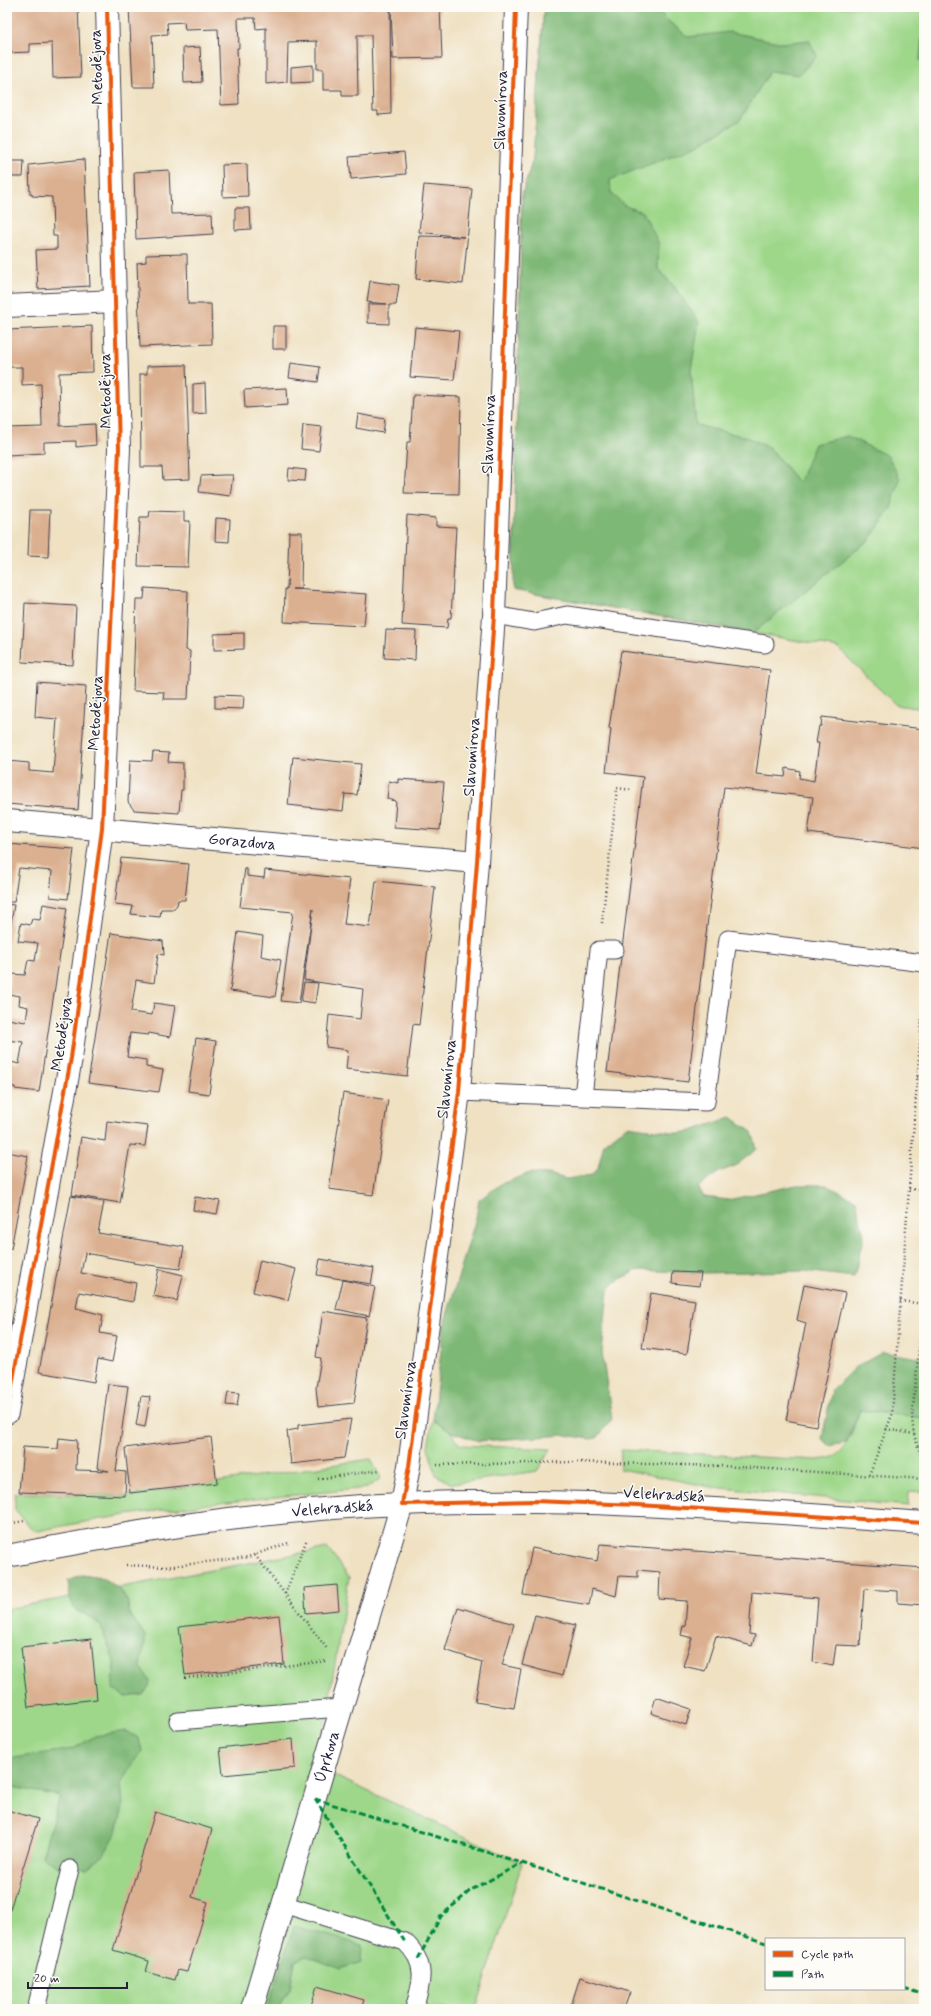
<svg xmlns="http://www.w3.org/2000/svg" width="931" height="2016" viewBox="0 0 931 2016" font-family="Mynerve,sans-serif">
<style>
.green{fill:#9ed78a;stroke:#607c62}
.forest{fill:#7eb876;stroke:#506d58}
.building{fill:#dbb091}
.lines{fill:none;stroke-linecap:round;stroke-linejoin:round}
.service-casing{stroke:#413f4f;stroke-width:19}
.minor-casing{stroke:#413f4f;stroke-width:24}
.tertiary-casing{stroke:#413f4f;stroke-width:24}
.path{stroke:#413f4f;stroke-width:2.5;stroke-dasharray:1 3;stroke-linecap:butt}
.service{stroke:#fff;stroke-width:17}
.minor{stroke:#fff;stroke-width:22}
.tertiary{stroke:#fff;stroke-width:22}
.quiet{stroke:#00873e;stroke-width:3;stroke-dasharray:6 3;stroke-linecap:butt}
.cycleway-casing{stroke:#fdfcf7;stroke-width:6}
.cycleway{stroke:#e8590c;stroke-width:4}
.labels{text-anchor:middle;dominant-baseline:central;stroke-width:3;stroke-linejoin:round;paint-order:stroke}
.street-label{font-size:16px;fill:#22223b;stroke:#fdfcf7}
</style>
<rect width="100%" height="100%" fill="#fdfcf7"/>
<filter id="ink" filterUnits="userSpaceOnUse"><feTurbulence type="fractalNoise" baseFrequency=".025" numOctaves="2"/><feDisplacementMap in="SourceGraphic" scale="8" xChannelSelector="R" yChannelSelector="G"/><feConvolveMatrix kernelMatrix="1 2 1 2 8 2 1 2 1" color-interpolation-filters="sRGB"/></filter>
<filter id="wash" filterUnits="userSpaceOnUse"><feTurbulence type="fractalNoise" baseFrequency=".012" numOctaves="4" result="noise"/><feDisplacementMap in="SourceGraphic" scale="16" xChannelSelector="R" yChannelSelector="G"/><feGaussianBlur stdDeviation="0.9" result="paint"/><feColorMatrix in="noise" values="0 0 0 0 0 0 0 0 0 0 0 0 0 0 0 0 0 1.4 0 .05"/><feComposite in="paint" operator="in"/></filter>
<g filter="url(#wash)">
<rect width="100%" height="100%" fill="#efe1c2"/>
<path class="green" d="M 544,7 L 924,7 L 924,709 L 896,705 L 838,648 L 513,590 L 522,195 L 533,159 Z
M 860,1410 L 924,1418 L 924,1492 L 909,1491 L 908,1506 L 711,1487 L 620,1469 L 621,1450 L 817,1460 C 822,1459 829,1459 833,1457 C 849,1450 854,1424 860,1410 Z
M 433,1420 L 451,1432 L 460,1445 L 551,1449 L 537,1471 L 452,1484 L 436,1475 L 428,1447 Z
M 371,1459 L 381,1478 L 367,1488 C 257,1499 147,1508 38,1531 L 30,1528 L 15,1509 L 15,1493 L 125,1496 Z
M 327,1548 L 349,1577 L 318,1768 L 522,1863 L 476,2009 L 7,2009 L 7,1609 Z"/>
<path class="forest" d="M 544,7 L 655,7 L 667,20 L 688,37 L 730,32 L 783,43 L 809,40 L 817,56 L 799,75 L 770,71 L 740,120 L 696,146 L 610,180 L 611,193 L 625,206 L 643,212 L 659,244 L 658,269 L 673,285 L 699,322 L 691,370 L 696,425 L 746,437 L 770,448 L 799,483 L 815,444 L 847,436 L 888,456 L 900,479 L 891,508 L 870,539 L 753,633 L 513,590 L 522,195 L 533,159 Z
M 924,11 L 924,63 L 920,60 Z
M 731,1117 L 752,1132 L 757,1149 L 735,1166 L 719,1172 L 698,1187 L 704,1197 L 728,1200 L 797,1185 L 826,1185 L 856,1200 L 864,1235 L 854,1277 L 804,1271 L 701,1273 L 637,1270 L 617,1281 L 608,1290 L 602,1353 L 612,1419 L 597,1438 L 590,1439 L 566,1435 L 479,1441 L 451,1432 L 433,1420 L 444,1325 L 476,1218 L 479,1200 L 501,1184 L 530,1173 L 548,1174 L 567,1179 L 592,1175 L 598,1168 L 604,1143 L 627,1126 L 678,1133 L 692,1131 Z
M 883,1352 L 924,1359 L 924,1418 L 860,1410 L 846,1443 L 829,1446 L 822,1439 L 832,1390 L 854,1368 Z
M 82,1575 L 102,1578 L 119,1588 L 128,1602 L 129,1613 L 145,1635 L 145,1645 L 141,1658 L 141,1667 L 150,1681 L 149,1686 L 143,1695 L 125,1697 L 113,1689 L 114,1661 L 101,1627 L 93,1618 L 75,1610 L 70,1597 L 68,1581 Z
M 126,1731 L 139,1738 L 142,1751 L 121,1783 L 123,1806 L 117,1832 L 103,1856 L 88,1868 L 58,1867 L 42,1856 L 60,1796 L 7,1786 L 7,1759 L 73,1749 L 95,1736 Z
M 294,1926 L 362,1945 L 361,1962 L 341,1969 L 307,1956 L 295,1961 L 290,1989 L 277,2009 L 267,2009 Z"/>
<g id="blocks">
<path class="building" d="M 7,7 L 78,7 L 81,77 L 53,78 L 52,43 L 30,44 L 30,52 L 7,53 Z
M 129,7 L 390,7 L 391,114 L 378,115 L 378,111 L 373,111 L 371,35 L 357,35 L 358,96 L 342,96 L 342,90 L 323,90 L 323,69 L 317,69 L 317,41 L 288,42 L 287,82 L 266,84 L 266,28 L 256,29 L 255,18 L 238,18 L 239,48 L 237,48 L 239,104 L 221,105 L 218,29 L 185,30 L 184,22 L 167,23 L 168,34 L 152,35 L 154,87 L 133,87 Z
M 391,7 L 440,7 L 442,58 L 393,59 Z
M 200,47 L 202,82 L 184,83 L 183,48 Z
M 313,65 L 313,82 L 291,83 L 291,67 Z
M 404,152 L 406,174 L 351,179 L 349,157 Z
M 84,159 L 90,286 L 38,289 L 36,250 L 57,249 L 57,236 L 53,236 L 52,197 L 32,196 L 32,194 L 30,194 L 29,165 Z
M 7,161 L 24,161 L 23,177 L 7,177 Z
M 247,164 L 248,196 L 223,197 L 222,165 Z
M 169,170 L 171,214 L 212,213 L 213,234 L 136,239 L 134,172 Z
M 424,185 L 472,189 L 463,284 L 416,279 L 419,236 L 464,237 L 419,232 Z
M 235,208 L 250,208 L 251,229 L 235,230 Z
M 187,254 L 188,304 L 211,304 L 212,344 L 140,347 L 137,263 L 146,262 L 146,255 Z
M 370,281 L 399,285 L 396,305 L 389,305 L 389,324 L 368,323 L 368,304 L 387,304 L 367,302 Z
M 92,326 L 93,372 L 59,373 L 60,426 L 95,424 L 96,445 L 76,447 L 76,441 L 44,442 L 44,453 L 7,455 L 7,428 L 42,427 L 41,384 L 22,385 L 22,367 L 7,367 L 7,330 Z
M 273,326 L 286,326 L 286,349 L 273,349 Z
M 415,327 L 459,331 L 454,380 L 410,377 Z
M 291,363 L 320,367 L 318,382 L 289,378 Z
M 186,365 L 190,479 L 163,480 L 162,467 L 141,467 L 140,374 L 147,374 L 147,366 Z
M 205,383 L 206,413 L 193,414 L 193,384 Z
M 287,388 L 288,405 L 245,408 L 244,390 Z
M 413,395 L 461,397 L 459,494 L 404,493 L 407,442 L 410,442 Z
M 358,414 L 385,419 L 383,433 L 356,428 Z
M 303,425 L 322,427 L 319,451 L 301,449 Z
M 289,468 L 306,470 L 305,481 L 288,480 Z
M 223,475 L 233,475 L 230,496 L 199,492 L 201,476 Z
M 30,510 L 50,510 L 48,557 L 28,556 Z
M 150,511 L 184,512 L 184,521 L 190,521 L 188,567 L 138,566 L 140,517 L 149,517 Z
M 407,515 L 436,518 L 436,526 L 456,527 L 451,618 L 448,618 L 447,628 L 402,625 Z
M 216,518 L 230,519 L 229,542 L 215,541 Z
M 289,532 L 302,532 L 301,589 L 292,589 L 367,594 L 364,626 L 284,622 L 285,589 L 287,589 Z
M 145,588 L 188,591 L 186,650 L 190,651 L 188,699 L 163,699 L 164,692 L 133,691 L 136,599 L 144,599 Z
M 25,603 L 76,606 L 73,665 L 22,662 Z
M 386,630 L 416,631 L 415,660 L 384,658 Z
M 244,633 L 244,649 L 214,650 L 214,634 Z
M 621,651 L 770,670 L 756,774 L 785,777 L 786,768 L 800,771 L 799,778 L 814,781 L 819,743 L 816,743 L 819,726 L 821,726 L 822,717 L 924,729 L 924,848 L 808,833 L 813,797 L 724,787 L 688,1082 L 607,1072 L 643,777 L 606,772 L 611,729 L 609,728 Z
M 37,682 L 86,686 L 78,810 L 7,804 L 7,761 L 29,763 L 29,771 L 53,773 L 57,719 L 35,717 Z
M 215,695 L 244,696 L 243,709 L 215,708 Z
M 153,752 L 169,753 L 168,762 L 183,763 L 183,790 L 181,790 L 179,813 L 134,810 L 128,802 L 130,760 L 152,761 Z
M 293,757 L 361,764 L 357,795 L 345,794 L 343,811 L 288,805 Z
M 398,779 L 444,782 L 440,830 L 394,827 L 396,801 L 387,799 L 389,781 L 398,783 Z
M 7,844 L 74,849 L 68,899 L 50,897 L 52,871 L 19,868 L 14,902 L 7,902 Z
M 121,858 L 189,864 L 185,900 L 178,900 L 177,905 L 173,909 L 161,909 L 160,917 L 131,914 L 133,906 L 115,904 Z
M 245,868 L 247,869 L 247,876 L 264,878 L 265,870 L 350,879 L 344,924 L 370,927 L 376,881 L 435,887 L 419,1025 L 413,1024 L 407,1076 L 346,1069 L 348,1050 L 326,1047 L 329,1015 L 360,1019 L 363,989 L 304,980 L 313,909 L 299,1003 L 281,1001 L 293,912 L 240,907 Z
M 7,904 L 14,905 L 8,942 L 7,942 Z
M 43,904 L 67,908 L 39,1092 L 15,1089 L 15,1087 L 7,1086 L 7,1061 L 19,1064 L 23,1042 L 7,1040 L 7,1019 L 26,1022 L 28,1007 L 19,1005 L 20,996 L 8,994 L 11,974 L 25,975 L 28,960 L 35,961 L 38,943 L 18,941 L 21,923 L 30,925 L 32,919 L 40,920 Z
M 238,932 L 263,936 L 261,956 L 281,960 L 275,997 L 230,991 Z
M 111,933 L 163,941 L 164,955 L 158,954 L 154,983 L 136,980 L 131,1012 L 152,1015 L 154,1003 L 175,1006 L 170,1037 L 149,1033 L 148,1035 L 130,1033 L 127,1057 L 146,1060 L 146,1067 L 163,1070 L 159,1092 L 88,1083 Z
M 304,982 L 318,983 L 315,1003 L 301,1001 Z
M 196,1038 L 216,1041 L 209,1094 L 188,1091 Z
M 343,1093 L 388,1100 L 373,1195 L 329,1189 Z
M 107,1121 L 148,1126 L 145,1146 L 130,1145 L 120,1203 L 72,1195 L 81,1137 L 105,1141 Z
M 7,1152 L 28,1156 L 11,1249 L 7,1248 Z
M 71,1196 L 104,1202 L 98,1233 L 184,1247 L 180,1269 L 133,1263 L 134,1262 L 85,1253 L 81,1273 L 136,1283 L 133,1302 L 79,1292 L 76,1308 L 103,1315 L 100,1333 L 117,1336 L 112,1362 L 98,1359 L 94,1382 L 39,1372 Z
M 195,1197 L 220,1201 L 217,1214 L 193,1210 Z
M 320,1259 L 374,1268 L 371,1284 L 317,1275 Z
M 260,1260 L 296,1269 L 288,1300 L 253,1292 Z
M 159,1269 L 183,1275 L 177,1301 L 153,1296 Z
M 673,1272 L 701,1273 L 699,1286 L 672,1283 Z
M 343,1280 L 375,1287 L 369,1316 L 336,1309 Z
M 804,1285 L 845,1293 L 816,1426 L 786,1420 L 806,1323 L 797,1320 Z
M 651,1293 L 695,1300 L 687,1354 L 642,1348 Z
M 323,1311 L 367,1318 L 354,1403 L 318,1407 L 316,1388 L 321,1358 L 316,1357 Z
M 108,1384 L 128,1386 L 116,1471 L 126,1472 L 125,1496 L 19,1492 L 23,1447 L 58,1449 L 59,1438 L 77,1440 L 76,1470 L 109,1471 L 97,1468 Z
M 228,1392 L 239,1393 L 237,1406 L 226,1405 Z
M 141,1396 L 150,1397 L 145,1427 L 136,1425 Z
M 351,1419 L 344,1458 L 291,1464 L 287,1431 L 298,1429 L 298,1425 Z
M 211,1437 L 217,1483 L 130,1493 L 125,1448 Z
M 600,1544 L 924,1568 L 924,1605 L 898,1603 L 898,1591 L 864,1589 L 860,1646 L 836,1645 L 833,1666 L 813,1662 L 818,1598 L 752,1592 L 749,1634 L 755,1635 L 752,1646 L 716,1636 L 705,1671 L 683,1666 L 692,1638 L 681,1635 L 683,1626 L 685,1627 L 687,1601 L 659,1599 L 660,1572 L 638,1570 L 638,1577 L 619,1576 L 616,1596 L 592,1589 L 589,1605 L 523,1594 L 532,1548 L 597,1561 Z
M 337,1585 L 339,1610 L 306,1613 L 304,1588 Z
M 458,1607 L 514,1624 L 502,1665 L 521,1669 L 514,1708 L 475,1702 L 482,1662 L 445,1650 Z
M 279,1615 L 284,1664 L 185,1675 L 179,1627 Z
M 535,1615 L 575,1625 L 562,1676 L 522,1665 Z
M 91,1639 L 97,1699 L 28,1707 L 21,1647 Z
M 656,1697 L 691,1709 L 686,1725 L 651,1713 Z
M 293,1739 L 295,1768 L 223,1775 L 220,1748 Z
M 7,1810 L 38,1819 L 7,1919 Z
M 155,1812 L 212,1829 L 192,1897 L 208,1902 L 187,1972 L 178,1970 L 175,1980 L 146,1972 L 149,1961 L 113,1950 Z
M 580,1977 L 630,1992 L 624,2009 L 570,2009 Z
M 317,1986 L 364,2000 L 361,2009 L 310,2009 Z"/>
</g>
</g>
<g filter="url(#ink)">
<use href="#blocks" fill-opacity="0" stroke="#413f4f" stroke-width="1"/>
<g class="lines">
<g class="service-casing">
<path id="service" d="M 494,615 L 534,622 L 567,615 L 765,644
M 459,1092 L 583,1097 L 599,950 L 615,950
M 583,1097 L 706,1102 L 728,939 L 924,963
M 178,1721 L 340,1708
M 283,1904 L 405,1942 C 428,1964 422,1982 414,2009
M 36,2009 L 70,1869"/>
</g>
<g class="minor-casing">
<g id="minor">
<path d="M 7,306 L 116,301"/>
<path id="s1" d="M 7,821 L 477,862"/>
<path d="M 7,1413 L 71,1058 L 102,829 L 119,449 L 107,7"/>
<path id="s2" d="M 252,2009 L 402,1504 L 409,1466 L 459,1092 L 477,862 L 494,615 L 516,7"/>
</g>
</g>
<g class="tertiary-casing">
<g id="tertiary">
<path id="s3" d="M 7,1556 C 136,1531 270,1509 401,1504 C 576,1496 750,1511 924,1523"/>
</g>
</g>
<path class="path" d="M 602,923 L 617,788 L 632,790
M 917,1077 L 924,1078
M 909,1189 L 924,1190
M 924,1299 L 912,1418 L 914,1434 L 924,1466
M 900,1301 L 924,1304
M 886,1429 L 914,1434
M 437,1465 L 574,1462 L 723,1466 L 924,1479
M 869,1475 L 892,1415 L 924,989
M 318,1479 L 380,1470
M 7,1524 L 24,1521
M 255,1555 L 328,1650
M 126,1565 L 165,1567 L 248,1557 L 288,1543
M 285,1594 L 307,1539
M 185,1678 L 326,1661"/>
<use href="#service" class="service"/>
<use href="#minor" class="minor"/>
<use href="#tertiary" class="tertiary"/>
<path class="quiet" d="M 315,1799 L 522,1863 L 766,1943
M 315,1799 L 405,1942
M 418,1959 L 441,1916 L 471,1890 L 522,1863
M 904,1988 L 924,1995"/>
<g class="cycleway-casing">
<path id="cycleway" d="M 516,7 L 494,615 L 477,862 L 459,1092 L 409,1466 L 402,1504 L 533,1501 L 638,1505 L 924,1523
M 7,1413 L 71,1058 L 102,829 L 119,449 L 107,7"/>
</g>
<use href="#cycleway" class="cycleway"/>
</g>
</g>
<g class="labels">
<g class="street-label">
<text transform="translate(97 67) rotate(-92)">Metodějova</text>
<text transform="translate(501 110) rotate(-88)">Slavomírova</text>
<text transform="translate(106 391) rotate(-91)">Metodějova</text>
<text transform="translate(489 434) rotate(-88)">Slavomírova</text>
<text transform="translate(96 713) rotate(-87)">Metodějova</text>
<text transform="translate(472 757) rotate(-86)">Slavomírova</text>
<text stroke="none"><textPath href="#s1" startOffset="236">Gorazdova</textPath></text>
<text transform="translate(62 1034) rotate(-82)">Metodějova</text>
<text transform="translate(447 1079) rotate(-84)">Slavomírova</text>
<text transform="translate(406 1400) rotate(-82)">Slavomírova</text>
<text transform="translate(664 1495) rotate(3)">Velehradská</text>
<text stroke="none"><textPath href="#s3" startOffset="329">Velehradská</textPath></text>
<text stroke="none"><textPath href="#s2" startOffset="263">Úprkova</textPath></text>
</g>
</g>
<rect width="931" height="2016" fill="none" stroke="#fdfcf7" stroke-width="24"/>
<rect x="765" y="1938" width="140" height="52" fill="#fdfcf7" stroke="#a5a5ac"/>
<rect x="773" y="1951" width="20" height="6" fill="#e8590c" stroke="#a5a5ac"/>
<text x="801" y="1958" font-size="12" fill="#22223b">Cycle path</text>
<rect x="773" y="1971" width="20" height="6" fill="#00873e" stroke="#a5a5ac"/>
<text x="801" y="1978" font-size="12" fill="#22223b">Path</text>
<path d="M28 1982v6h99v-6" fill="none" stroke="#22223b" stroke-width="2"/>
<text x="34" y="1982" font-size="12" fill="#22223b" stroke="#fdfcf7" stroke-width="3" paint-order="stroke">20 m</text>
</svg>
